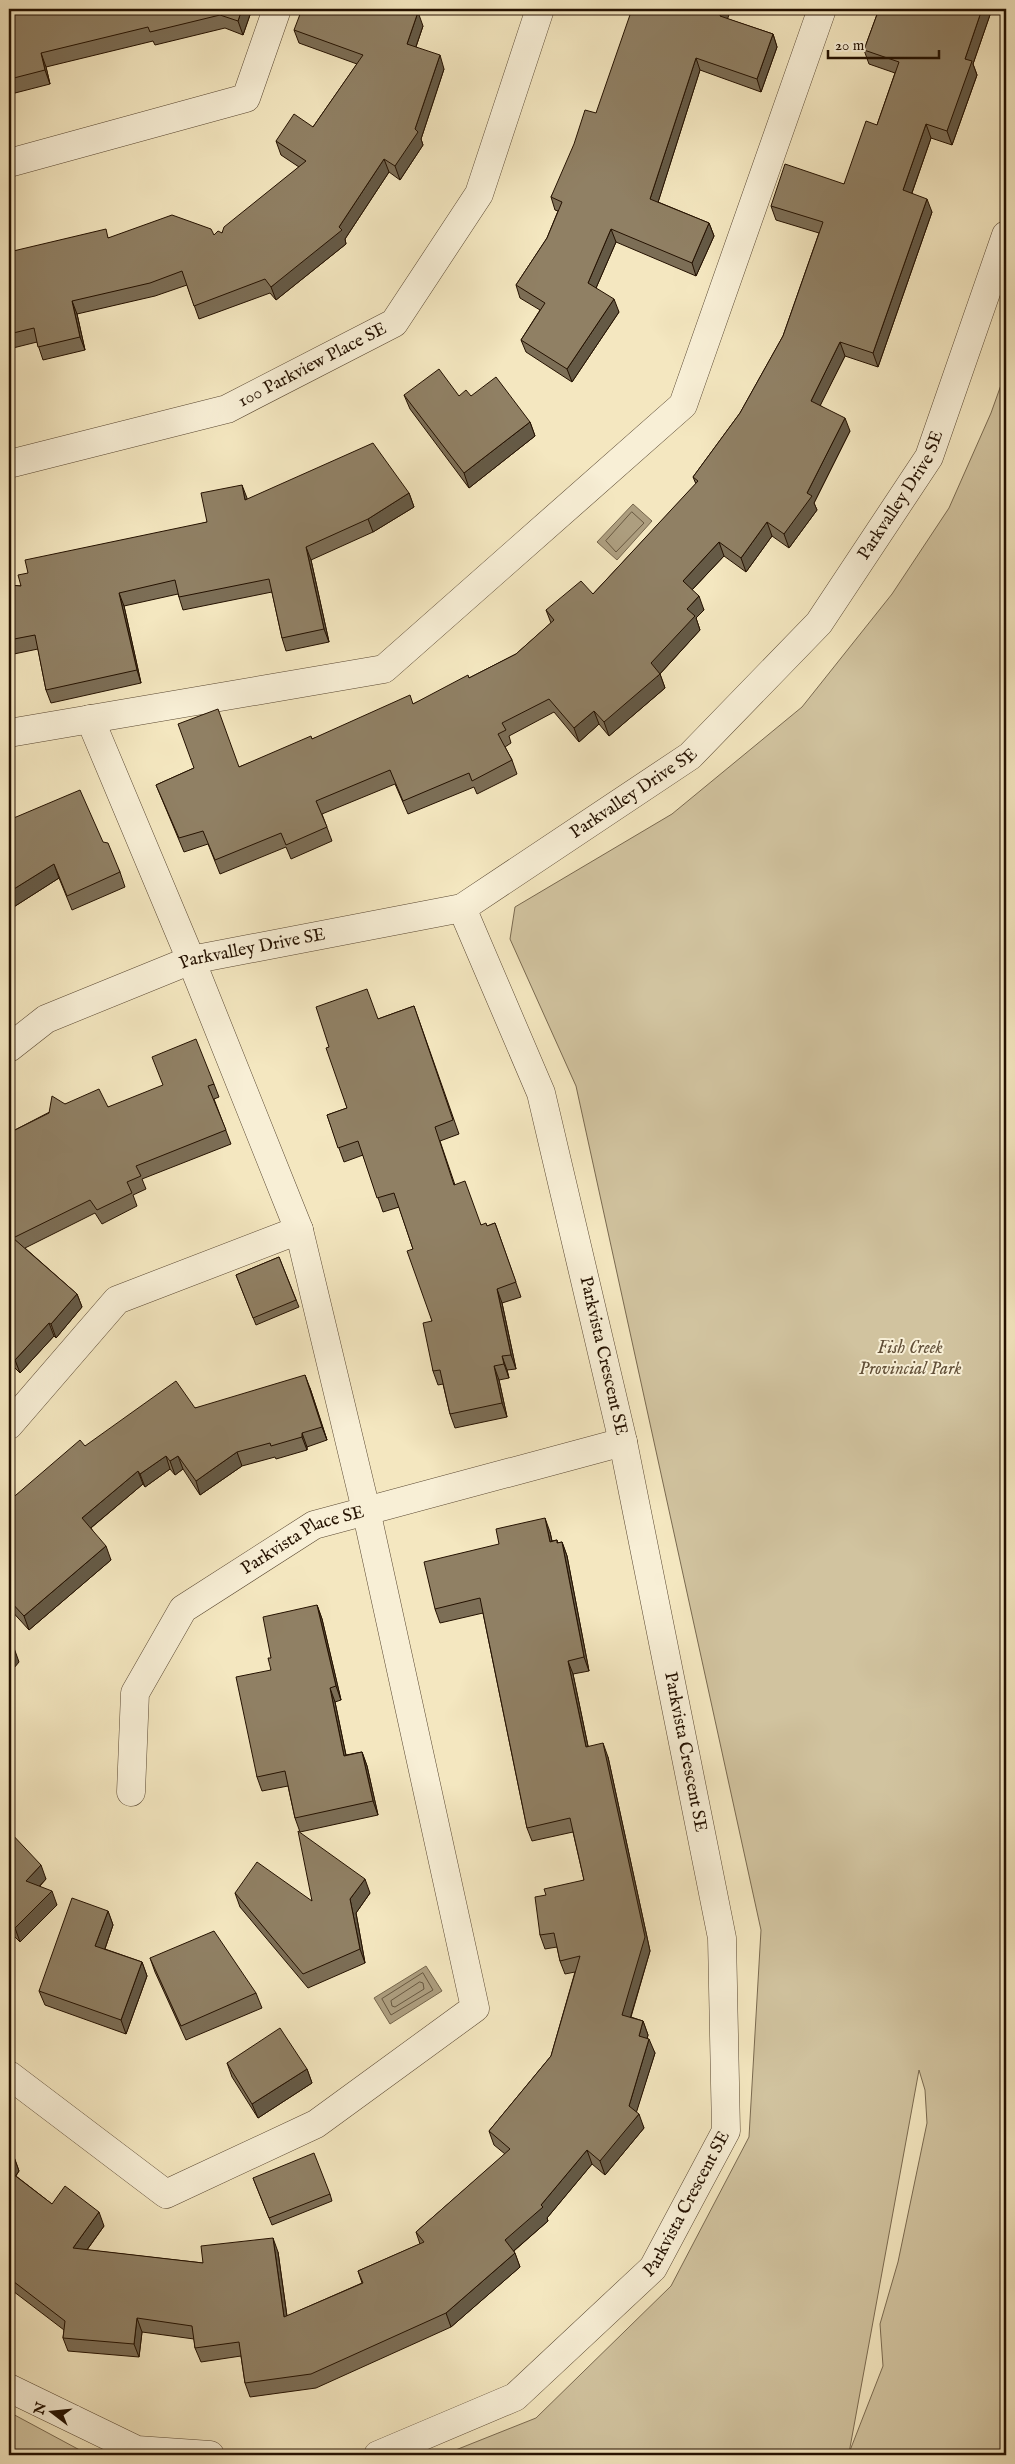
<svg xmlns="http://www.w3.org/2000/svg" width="1015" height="2464" viewBox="0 0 1015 2464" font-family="'IM FELL English',serif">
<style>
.green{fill:#d1c39f;stroke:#7a6a50;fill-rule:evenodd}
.water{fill:#ad9e7f;stroke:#76664c}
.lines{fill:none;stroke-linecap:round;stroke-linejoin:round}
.shore{stroke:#685840;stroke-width:1}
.minor-casing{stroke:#584630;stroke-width:29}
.minor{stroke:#f8efd6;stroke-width:28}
.wall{fill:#7c6e56;stroke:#241100}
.shaded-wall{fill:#655a46;stroke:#241100}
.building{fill:#908064;stroke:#241100}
.labels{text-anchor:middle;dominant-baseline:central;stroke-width:4;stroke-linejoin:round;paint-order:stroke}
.street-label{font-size:18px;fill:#241100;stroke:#f8efd6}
.park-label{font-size:18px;font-style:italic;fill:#614f38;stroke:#f8efd6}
</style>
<rect width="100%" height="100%" fill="#f4e7c0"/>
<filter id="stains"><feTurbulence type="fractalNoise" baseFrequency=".004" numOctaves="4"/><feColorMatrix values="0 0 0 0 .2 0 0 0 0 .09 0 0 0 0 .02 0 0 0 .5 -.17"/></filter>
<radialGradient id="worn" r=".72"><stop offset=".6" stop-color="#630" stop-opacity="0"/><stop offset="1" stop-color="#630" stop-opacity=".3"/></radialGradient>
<path class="green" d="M 1006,371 L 1006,2455 L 443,2455 L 536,2418 L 671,2286 L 749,2137 L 761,1930 L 576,1086 L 510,939 L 515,907 L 672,814 L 802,707 L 892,594 L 949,508 L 991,413 ZM 919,2070 L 925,2090 L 927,2123 L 898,2262 L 880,2324 L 883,2366 L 849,2453 Z
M 9,2412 L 89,2455 L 9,2455 Z"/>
<path class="water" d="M 633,504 L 652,521 L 617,560 L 597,542 Z
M 426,1966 L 442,1991 L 390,2024 L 374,1998 Z"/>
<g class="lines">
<path class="shore" d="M 632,512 L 644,523 L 616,552 L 606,541 Z
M 423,1973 L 433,1990 L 391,2015 L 382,1999 Z
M 420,1982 L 423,1983 L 424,1989 L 395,2007 L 392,2006 L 391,2001 Z"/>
<g class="minor-casing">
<g id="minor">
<path d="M 9,163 L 246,98 L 277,9"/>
<path id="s1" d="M 9,464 L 227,409 L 394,323 L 479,194 L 540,9"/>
<path d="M 9,733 L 384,669 L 683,405 L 822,9"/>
<path id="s2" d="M 9,1048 L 46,1019 L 191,960 L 462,908 L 690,756 L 819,623 L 929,457 L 1006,235"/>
<path d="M 9,1425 L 117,1300 L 299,1230"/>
<path id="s3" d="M 131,1792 L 135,1693 L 183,1609 L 314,1525 L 623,1442"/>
<path d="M 9,2075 L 166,2194 L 316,2124 L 475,2008 L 366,1510 L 299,1230 L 191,960 L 90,719"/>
<path d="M 9,2388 L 137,2450 L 210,2455"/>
<path id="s4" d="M 378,2455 L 515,2397 L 653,2268 L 726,2131 L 722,1938 L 623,1442 L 541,1093 L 462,908"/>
</g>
</g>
<use href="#minor" class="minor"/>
</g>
<path class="wall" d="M 9,9 L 252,9 L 243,35 L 225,28 L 155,45 L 153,41 L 46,67 L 50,84 L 15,93 L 10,81 L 9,81 Z
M 879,9 L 992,9 L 973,64 L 977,75 L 952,145 L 931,138 L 912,193 L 932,212 L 878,367 L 845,356 L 820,405 L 850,431 L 814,503 L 817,510 L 789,548 L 772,536 L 746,572 L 724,556 L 692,590 L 704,610 L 696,618 L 700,630 L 660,674 L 665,688 L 609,736 L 599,724 L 579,742 L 554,712 L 509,736 L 511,743 L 505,747 L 512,760 L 517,774 L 477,794 L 474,787 L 408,814 L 395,784 L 322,814 L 332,841 L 291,859 L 286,847 L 220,874 L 208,844 L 184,852 L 156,785 L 194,768 L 239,767 L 312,739 L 413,704 L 469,678 L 516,654 L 551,623 L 546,610 L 593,594 L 696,484 L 693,477 L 740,413 L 783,336 L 819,233 L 776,220 L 771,206 L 844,184 L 877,125 L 895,73 L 869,64 L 864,50 Z
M 728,19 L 773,34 L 777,47 L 761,92 L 700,70 L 658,202 L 709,223 L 714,236 L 696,276 L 616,242 L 596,288 L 619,312 L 572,382 L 526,352 L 521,340 L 540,310 L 520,298 L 516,285 L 547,238 L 558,211 L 555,210 L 551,197 L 596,113 Z
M 423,26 L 416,47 L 444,69 L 421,139 L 423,145 L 400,180 L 389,172 L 345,239 L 346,244 L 276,300 L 270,293 L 199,319 L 187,285 L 155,296 L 77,314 L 85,350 L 43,360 L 37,342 L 9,349 L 9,252 L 109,238 L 214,235 L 222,233 L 299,167 L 281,155 L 276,141 L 313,127 L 357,64 L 299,43 L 294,30 Z
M 404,395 L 471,396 L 530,422 L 535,436 L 469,488 L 410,409 Z
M 409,493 L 414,507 L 373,532 L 311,560 L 329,642 L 286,651 L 282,638 L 272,592 L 183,610 L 178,594 L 124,606 L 141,683 L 51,703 L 46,690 L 38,649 L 9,655 L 9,585 L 21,586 L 28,573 L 207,522 L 247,500 Z
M 103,842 L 120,872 L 125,887 L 72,910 L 59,878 L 9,910 Z
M 414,1006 L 459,1134 L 440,1141 L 455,1185 L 481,1225 L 487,1226 L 495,1223 L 521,1297 L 502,1303 L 516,1369 L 507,1370 L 509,1378 L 499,1380 L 507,1417 L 455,1428 L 450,1414 L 443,1384 L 438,1385 L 433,1371 L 432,1321 L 413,1249 L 399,1207 L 383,1212 L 363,1155 L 344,1162 L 327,1115 L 347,1108 L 329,1047 L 378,1019 Z
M 214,1084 L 219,1097 L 214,1099 L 231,1144 L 142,1179 L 146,1189 L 133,1195 L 137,1206 L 102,1224 L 95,1213 L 25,1248 L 77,1294 L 82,1307 L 56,1338 L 54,1336 L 20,1373 L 9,1362 L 9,1133 L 65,1104 L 108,1107 Z
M 279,1257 L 299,1307 L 256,1325 L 236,1275 Z
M 310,1388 L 327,1440 L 307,1447 L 307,1450 L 276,1459 L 275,1457 L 242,1466 L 200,1495 L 183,1469 L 175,1475 L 170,1469 L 145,1487 L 143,1484 L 91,1528 L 111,1560 L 29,1630 L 9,1608 L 9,1501 L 85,1446 L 195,1408 Z
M 550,1532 L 552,1541 L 557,1540 L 558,1543 L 562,1542 L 567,1556 L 589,1671 L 573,1674 L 588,1746 L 608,1757 L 650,1951 L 631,2017 L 643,2021 L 648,2035 L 647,2039 L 655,2053 L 636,2112 L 644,2128 L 605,2175 L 592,2164 L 547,2218 L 548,2221 L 514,2251 L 520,2267 L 451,2327 L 316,2388 L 250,2397 L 245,2383 L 241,2356 L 201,2362 L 195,2348 L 194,2339 L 142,2332 L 139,2357 L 68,2351 L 63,2338 L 64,2330 L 9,2288 L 9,2153 L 14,2157 L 19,2171 L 16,2176 L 52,2204 L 104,2226 L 87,2250 L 203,2263 L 278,2252 L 287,2316 L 362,2283 L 358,2271 L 420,2244 L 416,2232 L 505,2154 L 494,2145 L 489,2131 L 551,2056 L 575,1972 L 565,1974 L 560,1961 L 557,1947 L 545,1949 L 540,1935 L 546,1895 L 584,1880 L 573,1832 L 532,1841 L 527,1828 L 483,1613 L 440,1623 L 435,1609 Z
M 317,1605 L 322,1619 L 341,1700 L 335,1702 L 346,1755 L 362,1752 L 367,1766 L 378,1815 L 300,1832 L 295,1818 L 288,1786 L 262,1791 L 257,1777 L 271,1670 Z
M 9,1831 L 46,1879 L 40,1886 L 57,1905 L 20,1942 L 11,1933 L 9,1935 Z
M 235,1893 L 312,1901 L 370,1893 L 356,1913 L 365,1963 L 308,1988 L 240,1907 Z
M 108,1911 L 113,1925 L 105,1949 L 142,1962 L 147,1976 L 126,2034 L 45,2005 L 39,1991 Z
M 150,1958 L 256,1993 L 262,2008 L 186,2040 L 155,1972 Z
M 227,2063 L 307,2069 L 312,2083 L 258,2118 L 232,2077 Z
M 253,2178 L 330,2194 L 332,2201 L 272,2225 Z"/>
<path class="shaded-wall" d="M 242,9 L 252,9 L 243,35 L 238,21 Z
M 722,9 L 731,9 L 724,29 L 720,16 Z
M 982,9 L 992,9 L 973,64 L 977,75 L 952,145 L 947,131 L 965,59 Z
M 418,12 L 423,26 L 412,58 L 407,44 Z
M 773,34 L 777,47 L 761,92 L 757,79 Z
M 41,53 L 46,67 L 50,84 L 45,70 Z
M 440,55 L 444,69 L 421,139 L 423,145 L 400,180 L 395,166 L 415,129 Z
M 696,58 L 700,70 L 655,212 L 650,199 Z
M 926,124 L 931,138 L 908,204 L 903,190 Z
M 384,159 L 389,172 L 345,239 L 346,244 L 276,300 L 271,287 L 339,227 Z
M 927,199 L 932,212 L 878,367 L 873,353 Z
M 709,223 L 714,236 L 696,276 L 692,263 Z
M 611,229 L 616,242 L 593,295 L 588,283 Z
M 614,299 L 619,312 L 572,382 L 567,369 Z
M 72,301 L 77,314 L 85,350 L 80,337 Z
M 840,342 L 845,356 L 816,414 L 811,401 Z
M 845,418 L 850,431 L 814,503 L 817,510 L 789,548 L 784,534 L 807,493 Z
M 530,422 L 535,436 L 469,488 L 464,473 Z
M 242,485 L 247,498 L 250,514 L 245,500 Z
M 409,493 L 414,507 L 373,532 L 368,519 Z
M 767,522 L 772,536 L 746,572 L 741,558 Z
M 719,542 L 724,556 L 688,594 L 683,581 Z
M 306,547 L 311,560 L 329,642 L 324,629 Z
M 119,593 L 124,606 L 141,683 L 137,670 Z
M 699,596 L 704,610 L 696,618 L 700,630 L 657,677 L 660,674 L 665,688 L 609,736 L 604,722 L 687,609 Z
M 594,711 L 599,724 L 579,742 L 574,728 Z
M 54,864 L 59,878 L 9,910 L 9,892 Z
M 9,926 L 13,938 L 9,941 Z
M 497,1289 L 502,1303 L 516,1369 L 511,1355 Z
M 77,1294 L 82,1307 L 56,1338 L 51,1324 Z
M 49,1323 L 54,1336 L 20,1373 L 15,1360 Z
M 502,1356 L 507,1370 L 509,1378 L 504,1364 Z
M 494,1366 L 499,1380 L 507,1417 L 502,1403 Z
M 305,1375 L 310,1388 L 327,1440 L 322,1427 Z
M 302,1433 L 307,1447 L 307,1450 L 302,1437 Z
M 237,1452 L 242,1466 L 200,1495 L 196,1481 Z
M 166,1456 L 170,1469 L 145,1487 L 140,1474 Z
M 178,1456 L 183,1469 L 175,1475 L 170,1461 Z
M 138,1471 L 143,1484 L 87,1531 L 82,1518 Z
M 545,1518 L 550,1532 L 555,1556 L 550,1542 Z
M 562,1542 L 567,1556 L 589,1671 L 584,1657 Z
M 106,1546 L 111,1560 L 29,1630 L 24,1616 Z
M 317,1605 L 322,1619 L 341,1700 L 336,1686 Z
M 14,1648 L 19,1662 L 9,1674 L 9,1655 Z
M 568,1661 L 573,1674 L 591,1761 L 586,1747 Z
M 330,1688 L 335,1702 L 349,1770 L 344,1756 Z
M 603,1743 L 608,1757 L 650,1951 L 627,2029 L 622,2015 Z
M 362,1752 L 367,1766 L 378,1815 L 373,1801 Z
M 41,1865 L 46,1879 L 31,1895 L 26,1881 Z
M 365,1879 L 370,1893 L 356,1913 L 365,1963 L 360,1949 L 350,1899 Z
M 52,1891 L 57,1905 L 20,1942 L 15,1928 Z
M 108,1911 L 113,1925 L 101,1960 L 95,1946 Z
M 9,1926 L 11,1933 L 9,1935 Z
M 142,1962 L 147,1976 L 126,2034 L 121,2020 Z
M 643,2021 L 648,2035 L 644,2050 L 639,2036 Z
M 649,2039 L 655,2053 L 634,2120 L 639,2114 L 644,2128 L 605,2175 L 600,2161 L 629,2106 Z
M 307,2069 L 312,2083 L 258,2118 L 252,2104 Z
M 587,2150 L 592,2164 L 547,2218 L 548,2221 L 510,2254 L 505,2240 L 541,2205 Z
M 14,2157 L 19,2171 L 11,2182 L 9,2177 L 9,2165 Z
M 99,2212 L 104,2226 L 78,2262 L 73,2248 Z
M 273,2238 L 278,2252 L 289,2331 L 284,2317 Z
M 515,2253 L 520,2267 L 451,2327 L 446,2313 Z
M 137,2318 L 142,2332 L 139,2357 L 134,2344 Z"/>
<path class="building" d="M 9,9 L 242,9 L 238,21 L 220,15 L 150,32 L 148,27 L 41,53 L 45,70 L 10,79 L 9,76 Z
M 302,9 L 409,9 L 418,12 L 407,44 L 440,55 L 415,129 L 418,132 L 395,166 L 384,159 L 339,227 L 342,230 L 271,287 L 265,279 L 194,306 L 182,271 L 150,283 L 72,301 L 80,337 L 38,347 L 34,328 L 9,334 L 9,252 L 106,229 L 108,238 L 172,215 L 211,229 L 214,235 L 218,231 L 222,233 L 224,227 L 306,161 L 276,141 L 294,114 L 313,127 L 363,55 L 294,30 Z
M 632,9 L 722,9 L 720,16 L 773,34 L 757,79 L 696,58 L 650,199 L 709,223 L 692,263 L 611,229 L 588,283 L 614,299 L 567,369 L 521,340 L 545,303 L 516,285 L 547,238 L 562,202 L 551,197 L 574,144 L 585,110 L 596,113 Z
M 879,9 L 982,9 L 965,59 L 972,61 L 947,131 L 926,124 L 903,190 L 927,199 L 873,353 L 840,342 L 811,401 L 845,418 L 807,493 L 812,496 L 784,534 L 767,522 L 741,558 L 719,542 L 683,581 L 699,596 L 687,609 L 695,616 L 651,663 L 660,674 L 604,722 L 594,711 L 574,728 L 549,699 L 502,723 L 506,730 L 498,734 L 512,760 L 472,781 L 469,773 L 403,801 L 390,770 L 316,801 L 327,827 L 286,845 L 281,833 L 215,860 L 203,831 L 179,838 L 156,785 L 194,768 L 178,724 L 218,709 L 239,767 L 311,736 L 312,739 L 410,695 L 413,704 L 468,675 L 469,678 L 516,654 L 554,620 L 546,610 L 581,581 L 593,594 L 698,481 L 693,477 L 740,413 L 783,336 L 823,222 L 771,206 L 785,164 L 844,184 L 866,121 L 877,125 L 899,62 L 864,50 Z
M 439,369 L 459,396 L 466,390 L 471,396 L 496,377 L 530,422 L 464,473 L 404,395 Z
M 373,443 L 409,493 L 368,519 L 306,547 L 324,629 L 282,638 L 269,579 L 179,597 L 175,580 L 119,593 L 137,670 L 46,690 L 35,635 L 9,640 L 9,585 L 21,586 L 18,575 L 28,573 L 25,560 L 207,522 L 201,493 L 242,485 L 245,500 Z
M 80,790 L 103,842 L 108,843 L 120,872 L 67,896 L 54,864 L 9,892 L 9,820 Z
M 367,989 L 378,1019 L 414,1006 L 453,1120 L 435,1127 L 454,1185 L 465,1181 L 481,1225 L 486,1223 L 487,1226 L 495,1223 L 516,1282 L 497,1289 L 511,1355 L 502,1356 L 504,1364 L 494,1366 L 502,1403 L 450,1414 L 440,1370 L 433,1371 L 423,1323 L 432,1321 L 407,1251 L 413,1249 L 394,1193 L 377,1198 L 358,1141 L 338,1148 L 327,1115 L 347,1108 L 326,1048 L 329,1047 L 316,1007 Z
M 196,1039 L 214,1084 L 208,1086 L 226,1130 L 136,1166 L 141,1176 L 127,1182 L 132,1193 L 97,1210 L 90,1200 L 13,1238 L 77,1294 L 51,1324 L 49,1323 L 15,1360 L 9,1354 L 9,1133 L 49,1113 L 52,1096 L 65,1104 L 99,1089 L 108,1107 L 163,1085 L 152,1057 Z
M 279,1257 L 296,1300 L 253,1318 L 236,1275 Z
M 305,1375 L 322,1427 L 302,1433 L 302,1437 L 271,1446 L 270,1443 L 237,1452 L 196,1481 L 178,1456 L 170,1461 L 166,1456 L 140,1474 L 138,1471 L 82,1518 L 106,1546 L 24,1616 L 9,1600 L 9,1501 L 80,1440 L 85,1446 L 176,1381 L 195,1408 Z
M 545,1518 L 550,1542 L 557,1540 L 557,1543 L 562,1542 L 584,1657 L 568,1661 L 586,1747 L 603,1743 L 645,1937 L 622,2015 L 643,2021 L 639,2036 L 649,2039 L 629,2106 L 639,2114 L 600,2161 L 587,2150 L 541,2205 L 543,2207 L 505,2240 L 515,2253 L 446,2313 L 311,2374 L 245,2383 L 239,2342 L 195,2348 L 192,2326 L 137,2318 L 134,2344 L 63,2338 L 65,2321 L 9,2278 L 9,2171 L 52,2204 L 65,2186 L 99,2212 L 73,2248 L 203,2263 L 201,2246 L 273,2238 L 284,2317 L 363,2283 L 358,2271 L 424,2242 L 416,2232 L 510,2149 L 489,2131 L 551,2056 L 580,1956 L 560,1961 L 554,1933 L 540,1935 L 535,1897 L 546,1895 L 544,1889 L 584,1880 L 570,1818 L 527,1828 L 480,1598 L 435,1609 L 424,1562 L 499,1544 L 496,1529 Z
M 317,1605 L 336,1686 L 330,1688 L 344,1756 L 362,1752 L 373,1801 L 295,1818 L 285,1771 L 257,1777 L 236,1677 L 271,1670 L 268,1658 L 271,1658 L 263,1617 Z
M 9,1645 L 14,1648 L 9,1655 Z
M 9,1831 L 41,1865 L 26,1881 L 52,1891 L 15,1928 L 9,1921 Z
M 298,1831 L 365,1879 L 350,1899 L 360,1949 L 303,1974 L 235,1893 L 257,1862 L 312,1901 Z
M 72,1898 L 108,1911 L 95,1946 L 142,1962 L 121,2020 L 39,1991 Z
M 214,1931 L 256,1993 L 181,2026 L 150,1958 Z
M 280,2028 L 307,2069 L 252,2104 L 227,2063 Z
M 9,2153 L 14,2157 L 9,2165 Z
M 314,2153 L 330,2194 L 269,2218 L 253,2178 Z"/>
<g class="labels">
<g class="street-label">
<text stroke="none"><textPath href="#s1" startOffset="321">100 Parkview Place SE</textPath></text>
<text stroke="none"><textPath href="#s2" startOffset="1091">Parkvalley Drive SE</textPath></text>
<text stroke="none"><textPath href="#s2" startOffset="686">Parkvalley Drive SE</textPath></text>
<text stroke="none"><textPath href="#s2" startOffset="266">Parkvalley Drive SE</textPath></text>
<text transform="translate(603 1356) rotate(77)">Parkvista Crescent SE</text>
<text stroke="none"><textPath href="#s3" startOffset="335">Parkvista Place SE</textPath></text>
<text transform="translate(685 1752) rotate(79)">Parkvista Crescent SE</text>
<text stroke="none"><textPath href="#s4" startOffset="410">Parkvista Crescent SE</textPath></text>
</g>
<g class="park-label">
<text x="910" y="1348">Fish Creek<tspan x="910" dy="21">Provincial Park</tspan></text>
</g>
</g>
<rect width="1015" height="2464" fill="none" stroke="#f4e7c0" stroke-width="30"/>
<rect x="10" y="10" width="995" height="2444" fill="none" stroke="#241100" stroke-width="2.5"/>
<rect x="15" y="15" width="985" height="2434" fill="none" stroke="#241100"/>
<g transform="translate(52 2412) rotate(286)" stroke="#f8efd6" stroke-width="4" paint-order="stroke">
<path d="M0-4L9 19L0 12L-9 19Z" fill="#241100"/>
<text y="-8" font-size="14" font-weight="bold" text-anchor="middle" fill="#241100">N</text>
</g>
<path d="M828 50v8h111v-8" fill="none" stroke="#241100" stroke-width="2.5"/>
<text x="835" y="50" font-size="15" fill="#241100" stroke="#f8efd6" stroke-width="4" paint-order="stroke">20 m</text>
<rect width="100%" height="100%" filter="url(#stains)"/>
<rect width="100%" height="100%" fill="url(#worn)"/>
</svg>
